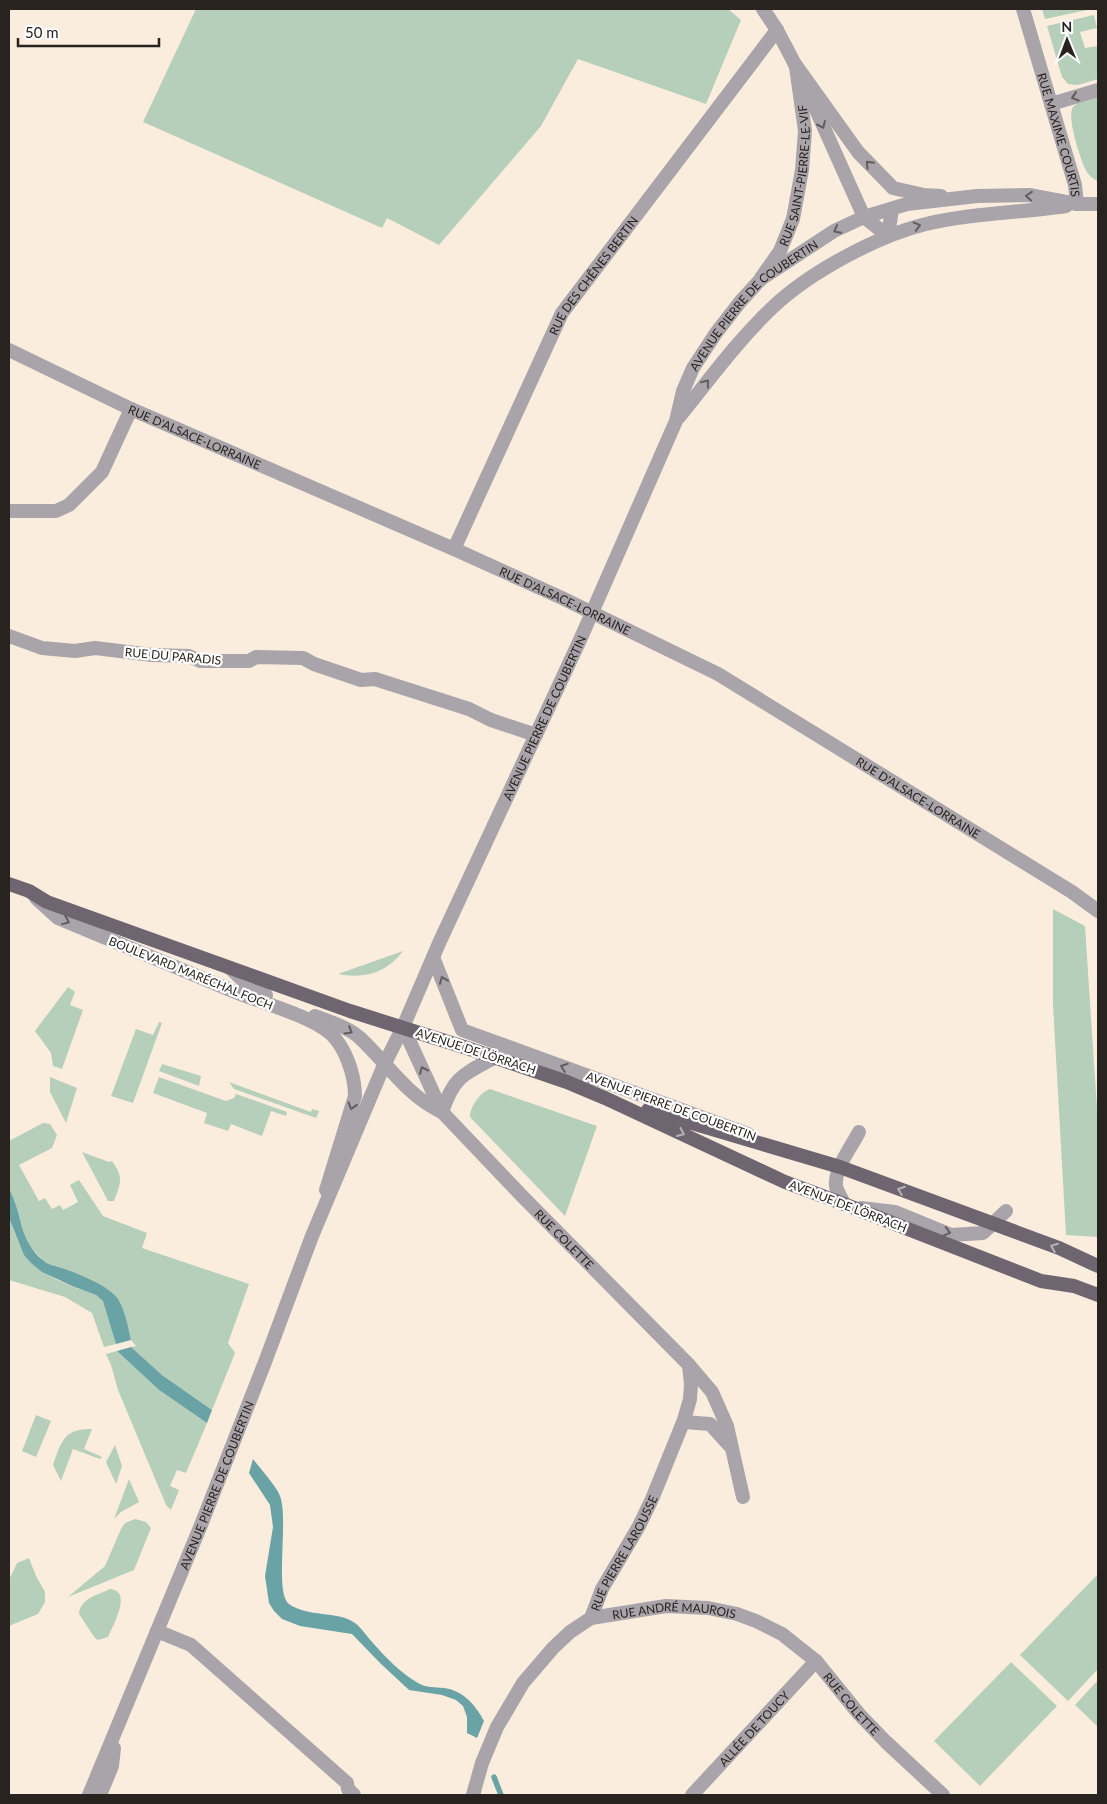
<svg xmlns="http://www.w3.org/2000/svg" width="1107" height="1804" viewBox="0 0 1107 1804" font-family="Lato,sans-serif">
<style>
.green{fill:#b6cfba}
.water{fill:#69a3a5}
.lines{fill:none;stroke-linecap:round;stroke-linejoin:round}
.stream{stroke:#69a3a5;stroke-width:5.5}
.minor{stroke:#a9a4aa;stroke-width:14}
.tertiary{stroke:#a9a4aa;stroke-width:14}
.primary{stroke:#6f6571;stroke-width:14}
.oneway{stroke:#625d5d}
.oneway2{stroke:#b7b2b8}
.labels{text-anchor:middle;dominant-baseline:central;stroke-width:4.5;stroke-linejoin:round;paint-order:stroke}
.street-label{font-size:12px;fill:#28231e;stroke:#fff}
</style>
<rect width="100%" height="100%" fill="#fbedde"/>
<path class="green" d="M 196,9 L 728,9 L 741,20 L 706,104 L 578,59 L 541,126 L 439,245 L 387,218 L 382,228 L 143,122 Z
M 1042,9 L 1092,9 L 1045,19 Z
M 1094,15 L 1097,28 L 1080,32 L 1085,48 L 1098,46 L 1098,79 L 1078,85 L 1068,84 L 1062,77 L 1047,26 Z
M 1098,96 L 1098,182 C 1094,179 1089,176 1087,172 C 1081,162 1066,116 1073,107 C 1079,100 1090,99 1098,96 Z
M 1053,909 L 1085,926 L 1098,1124 L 1098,1237 L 1066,1235 L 1053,1005 Z
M 403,951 C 387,973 364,979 338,974 Z
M 68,987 L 75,992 L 70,1005 L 83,1010 L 62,1069 L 53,1066 L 51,1053 L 35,1031 Z
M 159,1022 L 162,1023 L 133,1103 L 111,1096 L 136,1029 L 153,1035 Z
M 162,1064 L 201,1076 L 199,1086 L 159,1071 Z
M 50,1077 L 77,1088 L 66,1123 L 50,1092 Z
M 159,1077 L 226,1101 L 234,1098 L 236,1094 L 287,1112 L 286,1116 L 271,1111 L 262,1136 L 231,1124 L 228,1131 L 204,1123 L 207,1113 L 153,1093 Z
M 229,1082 L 311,1112 L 312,1109 L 319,1111 L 316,1118 L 234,1089 Z
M 490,1089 L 597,1126 L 565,1216 L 470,1117 C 470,1107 480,1092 490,1089 Z
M 43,1123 L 50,1124 L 57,1135 L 52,1148 L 19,1165 L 39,1201 L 45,1198 L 52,1209 L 60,1205 L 63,1210 L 78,1202 L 70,1185 L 79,1180 L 103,1216 L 147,1233 L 142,1248 L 249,1284 L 228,1343 L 235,1353 L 212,1410 L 162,1375 L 131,1347 L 136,1346 L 131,1340 L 119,1301 L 63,1268 L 51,1265 L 44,1261 L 28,1245 L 9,1189 L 9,1141 Z
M 82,1152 L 109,1162 L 112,1161 C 124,1178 121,1182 114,1201 L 108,1201 Z
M 9,1218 C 24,1259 33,1271 74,1287 C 83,1291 96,1293 102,1300 C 109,1308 113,1333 116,1344 L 104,1347 L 92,1313 L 65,1297 L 9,1280 Z
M 117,1351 L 159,1390 L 207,1423 L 186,1473 L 177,1470 L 170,1486 L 179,1490 L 171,1510 L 166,1505 L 118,1390 L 111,1365 L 106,1354 Z
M 36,1415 L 51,1421 L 36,1457 L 22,1451 Z
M 92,1429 L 84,1449 L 102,1457 L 100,1459 L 73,1449 L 61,1481 L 53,1465 C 61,1442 64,1428 92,1429 Z
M 115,1445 L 122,1466 L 116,1484 L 106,1462 Z
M 129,1479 L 139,1502 L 121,1512 L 114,1519 Z
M 135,1519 L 146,1522 L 151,1528 L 134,1570 L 68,1597 L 105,1566 L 121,1529 L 125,1523 Z
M 29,1558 L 36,1576 L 45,1592 L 45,1602 L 38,1614 L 9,1626 L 9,1580 L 17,1563 Z
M 1097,1575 L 1098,1669 L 1068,1701 L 1020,1655 Z
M 110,1589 C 133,1591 113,1625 108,1637 L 98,1640 L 95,1638 L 79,1614 C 80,1598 98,1595 110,1589 Z
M 1011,1662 L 1057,1706 L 980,1786 L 934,1741 Z
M 1098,1680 L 1098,1727 L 1075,1705 Z"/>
<path class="water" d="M 9,1189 C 23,1214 18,1241 44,1261 C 50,1266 58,1266 65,1269 C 81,1275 109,1286 118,1299 C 125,1310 128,1327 131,1340 L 116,1344 L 103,1301 L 96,1295 L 72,1286 L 42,1272 L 31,1263 L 24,1255 L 9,1218 Z
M 131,1347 L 162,1375 L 212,1410 L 207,1423 L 159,1390 L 117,1351 Z
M 253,1459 C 260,1468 277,1487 280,1496 C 289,1519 274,1593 289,1604 C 309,1618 336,1610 355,1623 C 362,1628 367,1637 373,1643 C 386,1658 401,1673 418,1683 C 426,1688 435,1687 444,1688 C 462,1690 476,1705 484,1721 L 477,1738 L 467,1733 L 467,1717 L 463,1706 L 456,1700 L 442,1695 L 409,1690 L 380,1663 L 352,1634 L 300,1626 L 282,1619 L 274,1611 L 269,1603 L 265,1576 L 273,1527 L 270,1505 L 249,1473 Z"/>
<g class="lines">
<path class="stream" d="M 494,1777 L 501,1795"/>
<g class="minor">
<path d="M 763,9 L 777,30 L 799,72"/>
<path d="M 795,64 L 858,152 L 893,188 L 924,195 L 941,196"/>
<path d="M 808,92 L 864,217"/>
<path d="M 1051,104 L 1098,90"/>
<path d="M 1077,204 L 1098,204"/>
<path id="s1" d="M 761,278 L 780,251 L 793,219 L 802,170 L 805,131 L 796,67"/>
<path d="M 9,511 L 56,511 L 69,505 L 102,472 L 131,409"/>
<path id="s2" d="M 454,549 L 562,313 L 777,30"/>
<path d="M 9,636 L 42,648 L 75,651 L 95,648 L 152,655 L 189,656 L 200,661 L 249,661 L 256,657 L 303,658 L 314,664 L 361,680 L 375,679 L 469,709 L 491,720 L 536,735"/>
<path d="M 36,898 L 58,918 C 116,942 175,967 233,991 C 259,1002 312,1016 331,1034 C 346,1048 355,1076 355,1096 L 326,1190"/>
<path d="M 230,968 L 253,990 L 266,995"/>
<path d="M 315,1016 C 330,1022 348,1027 360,1038 C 387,1063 408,1097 442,1112"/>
<path id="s3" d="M 403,1027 L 442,1112 L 522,1196 L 689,1365 L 712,1392 L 727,1426 L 743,1497"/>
<path d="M 442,1112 C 454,1076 464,1074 496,1057"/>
<path d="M 684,1422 L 710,1424 L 730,1446"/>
<path id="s4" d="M 591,1618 L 666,1606 L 708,1608 L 737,1614 L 756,1621 L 782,1634 L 816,1661 L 859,1714 L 886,1742 L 943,1795"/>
<path d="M 157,1631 L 191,1645 L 347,1783 L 348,1789 L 354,1795"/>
<path id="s5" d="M 473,1795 L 482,1763 L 497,1727 L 523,1683 L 553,1648 L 570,1632 L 591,1618 L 602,1589 L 639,1526 L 652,1499 L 684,1420 L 690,1399 L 691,1384 L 689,1365"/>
<path id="s6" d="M 692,1795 L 816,1661"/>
</g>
<g class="tertiary">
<path id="s7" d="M 1023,9 L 1075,185 L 1077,204"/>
<path d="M 864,217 L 888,236 L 892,209"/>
<path id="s8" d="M 9,350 L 131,409 L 454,549 L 562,598 L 718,674 L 1072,892 L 1098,911"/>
<path d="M 679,417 C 709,380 738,340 773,307 C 810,272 877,236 926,224 C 971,213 1019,213 1066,206"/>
<path d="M 433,957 L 462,1030 L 748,1134"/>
<path d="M 844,1204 C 842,1198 837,1192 836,1186 C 834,1169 852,1146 859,1132"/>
<path d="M 861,1208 L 895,1212 L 951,1235 L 983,1233 L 1006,1211"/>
<path id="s9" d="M 89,1795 L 201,1525 L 265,1362 L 312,1236 L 384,1065 L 403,1027 L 440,941 L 580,640 L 676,421 L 683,391 L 693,368 L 716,333 L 740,302 L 761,279 L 834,231 L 864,217 L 907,204 L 977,196 L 1029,195 L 1077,204"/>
<path d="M 100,1795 L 112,1766 L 114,1748"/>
</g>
<path class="primary" d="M 9,884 L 29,891 L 47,902 L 350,1011 L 467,1048 L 567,1082 L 605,1098 L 785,1182 L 844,1204 L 1041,1281 L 1074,1286 L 1098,1295
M 648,1110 L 840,1167 L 1059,1248 L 1098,1266"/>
</g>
<defs><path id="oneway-chevron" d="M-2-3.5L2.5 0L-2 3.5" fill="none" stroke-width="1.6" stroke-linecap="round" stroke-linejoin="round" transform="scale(1.25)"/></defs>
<g class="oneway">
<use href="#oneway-chevron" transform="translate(1075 97) rotate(163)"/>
<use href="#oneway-chevron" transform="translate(822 125) rotate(66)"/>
<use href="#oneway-chevron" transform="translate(869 164) rotate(-134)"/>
<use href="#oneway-chevron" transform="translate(1029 196) rotate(-175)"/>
<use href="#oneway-chevron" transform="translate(917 226) rotate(-15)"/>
<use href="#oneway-chevron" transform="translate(837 230) rotate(152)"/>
<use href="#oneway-chevron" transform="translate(706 383) rotate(-51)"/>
<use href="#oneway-chevron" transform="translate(66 921) rotate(22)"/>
<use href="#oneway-chevron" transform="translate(443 980) rotate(-112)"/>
<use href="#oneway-chevron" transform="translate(349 1031) rotate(31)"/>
<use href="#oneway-chevron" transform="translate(564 1067) rotate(-160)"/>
<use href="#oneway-chevron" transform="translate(423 1070) rotate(-114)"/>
<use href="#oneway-chevron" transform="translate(352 1106) rotate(107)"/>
<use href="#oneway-chevron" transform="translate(947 1232) rotate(15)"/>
</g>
<g class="oneway2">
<use href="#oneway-chevron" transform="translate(681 1133) rotate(25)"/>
<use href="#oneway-chevron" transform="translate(901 1190) rotate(-160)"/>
<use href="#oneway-chevron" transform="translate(1054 1247) rotate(-159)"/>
</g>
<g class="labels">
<g class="street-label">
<text stroke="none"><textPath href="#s7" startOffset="131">RUE MAXIME COURTIS</textPath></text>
<text stroke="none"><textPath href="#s1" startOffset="111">RUE SAINT-PIERRE-LE-VIF</textPath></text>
<text stroke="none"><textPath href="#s2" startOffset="308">RUE DES CHÊNES BERTIN</textPath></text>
<text stroke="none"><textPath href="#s9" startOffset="1639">AVENUE PIERRE DE COUBERTIN</textPath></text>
<text stroke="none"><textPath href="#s8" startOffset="205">RUE D'ALSACE-LORRAINE</textPath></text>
<text stroke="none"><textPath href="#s8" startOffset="610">RUE D'ALSACE-LORRAINE</textPath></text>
<text transform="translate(173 656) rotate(5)">RUE DU PARADIS</text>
<text stroke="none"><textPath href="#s9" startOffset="1170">AVENUE PIERRE DE COUBERTIN</textPath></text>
<text stroke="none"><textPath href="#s8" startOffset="1015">RUE D'ALSACE-LORRAINE</textPath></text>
<text transform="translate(191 973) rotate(22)">BOULEVARD MARÉCHAL FOCH</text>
<text transform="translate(476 1051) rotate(18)">AVENUE DE LÖRRACH</text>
<text transform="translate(671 1106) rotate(20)">AVENUE PIERRE DE COUBERTIN</text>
<text transform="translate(848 1206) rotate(21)">AVENUE DE LÖRRACH</text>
<text stroke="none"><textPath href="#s3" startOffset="270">RUE COLETTE</textPath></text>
<text stroke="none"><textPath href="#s9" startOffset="335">AVENUE PIERRE DE COUBERTIN</textPath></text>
<text stroke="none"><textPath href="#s5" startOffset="291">RUE PIERRE LAROUSSE</textPath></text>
<text stroke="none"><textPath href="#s4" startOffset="84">RUE ANDRÉ MAUROIS</textPath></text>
<text stroke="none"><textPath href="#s4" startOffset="296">RUE COLETTE</textPath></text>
<text stroke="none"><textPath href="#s6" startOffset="91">ALLÉE DE TOUCY</textPath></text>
</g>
</g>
<rect width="1107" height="1804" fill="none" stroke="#28231e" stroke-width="20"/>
<g transform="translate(1067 40) rotate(359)" stroke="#ffffff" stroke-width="4" paint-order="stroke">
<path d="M0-4L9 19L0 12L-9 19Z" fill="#28231e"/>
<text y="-8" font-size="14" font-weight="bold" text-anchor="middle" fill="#28231e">N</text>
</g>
<path d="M18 38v8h141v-8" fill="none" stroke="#28231e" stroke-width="2.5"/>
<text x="25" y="38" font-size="15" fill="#28231e" stroke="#ffffff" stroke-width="4" paint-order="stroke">50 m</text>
</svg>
